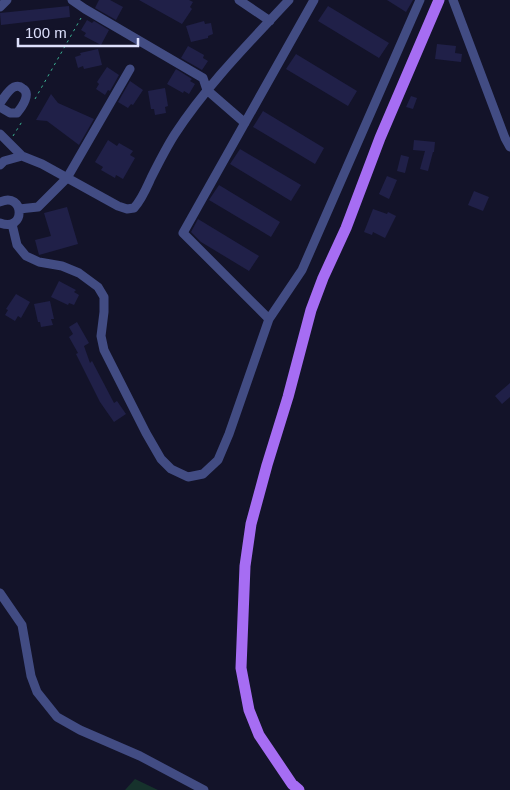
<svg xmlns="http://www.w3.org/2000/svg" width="510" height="790" viewBox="0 0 510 790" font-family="Helvetica,sans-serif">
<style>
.green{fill:#16322c}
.building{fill:#202048}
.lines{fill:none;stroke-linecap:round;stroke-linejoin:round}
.path{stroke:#3bb293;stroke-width:1;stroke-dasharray:2.5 4;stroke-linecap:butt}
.minor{stroke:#424c83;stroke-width:9}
.major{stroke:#a66df3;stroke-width:11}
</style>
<rect width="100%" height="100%" fill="#131329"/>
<path class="green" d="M 135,779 L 158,790 L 125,790 Z"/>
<path class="building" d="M 99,0 L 110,0 L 123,7 L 116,20 L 95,8 Z
M 139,0 L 189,0 L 193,2 L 190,7 L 192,9 L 182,24 Z
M 387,0 L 413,0 L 406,12 Z
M 69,6 L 70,17 L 1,25 L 0,13 Z
M 328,6 L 389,43 L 379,58 L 318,21 Z
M 87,20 L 92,23 L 94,21 L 109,30 L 101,45 L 84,36 L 86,33 L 81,30 Z
M 204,21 L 205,24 L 211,23 L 213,34 L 208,36 L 208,38 L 191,42 L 186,26 Z
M 437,44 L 456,46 L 455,53 L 462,54 L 461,62 L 435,59 Z
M 188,46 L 204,55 L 203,58 L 208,61 L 202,70 L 181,58 Z
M 98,49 L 102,65 L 84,69 L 83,66 L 78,68 L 75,57 L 81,55 L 80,53 Z
M 296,54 L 357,91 L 348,106 L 286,69 Z
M 107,67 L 119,75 L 110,91 L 108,90 L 105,95 L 96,89 L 99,84 L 97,82 Z
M 176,69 L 192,79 L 190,81 L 195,84 L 189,94 L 184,91 L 183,93 L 167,84 Z
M 130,81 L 143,90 L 133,105 L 131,104 L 128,108 L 118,102 Z
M 165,88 L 168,106 L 165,107 L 166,113 L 155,115 L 154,109 L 151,109 L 148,91 Z
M 51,94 L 58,103 L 94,119 L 79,145 L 47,121 L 36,120 Z
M 411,96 L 417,98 L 413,109 L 406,107 Z
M 263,111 L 324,148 L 315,164 L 253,127 Z
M 108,140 L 117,146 L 119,143 L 133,151 L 130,155 L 135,158 L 123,179 L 116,175 L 115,178 L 101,170 L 103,167 L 95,162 Z
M 414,140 L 435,142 L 434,152 L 433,152 L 428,171 L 420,169 L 425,151 L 413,150 Z
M 240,149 L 301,185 L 291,201 L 230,164 Z
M 401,155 L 409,157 L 405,173 L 397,171 Z
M 387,176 L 397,180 L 389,199 L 379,194 Z
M 219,185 L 280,222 L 271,237 L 209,200 Z
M 474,191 L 489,197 L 483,211 L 468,205 Z
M 67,207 L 78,244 L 39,255 L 35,240 L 51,236 L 44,213 Z
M 373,209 L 387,214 L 388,212 L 396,216 L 385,238 L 373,232 L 372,235 L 364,232 Z
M 198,219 L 259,256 L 249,271 L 201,242 L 191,232 Z
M 59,281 L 76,290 L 74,292 L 79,295 L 74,305 L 69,303 L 68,305 L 51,297 Z
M 16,294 L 30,302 L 21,318 L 18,316 L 15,321 L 5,315 L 8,310 L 6,309 Z
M 50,301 L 54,319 L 51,319 L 53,325 L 41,327 L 40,322 L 38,322 L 34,304 Z
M 77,322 L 89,343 L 84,346 L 90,363 L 92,361 L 114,403 L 117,401 L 126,414 L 114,422 L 100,402 L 76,354 L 78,353 L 69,337 L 73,334 L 69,327 Z
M 510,383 L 510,397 L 502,404 L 495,396 Z"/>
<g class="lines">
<path class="path" d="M 35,99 L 81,18
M 13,136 L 23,120"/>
<path class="minor" d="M 72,0 L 85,9 L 203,78 L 207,90 L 245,123
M 239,0 L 270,21
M 453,0 L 505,138 L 510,147
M 0,7 L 7,0
M 0,103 C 4,98 8,90 14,87 C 17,86 20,86 22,88 C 32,93 22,107 17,113 L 10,113 L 0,107
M 0,134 L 22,156 L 42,164 L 118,206 L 127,209 L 134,208 C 142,199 146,189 151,178 C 158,164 166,148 175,134 C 207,85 249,43 289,0
M 0,165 L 4,161 L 22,156
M 0,202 C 25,191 26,233 0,223
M 19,209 L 38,207 L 67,178 L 130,69
M 12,224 L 17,245 L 26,256 L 39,262 L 62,266 L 79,273 L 98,287 L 104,297 L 104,312 L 101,336 L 104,350 L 146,433 L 161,459 L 171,469 L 188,477 L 203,474 L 218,460 L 229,434 L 269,319 L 302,270 L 420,0
M 269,319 L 183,233 L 314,0
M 0,593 L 22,625 L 31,676 L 37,692 L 57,717 L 80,730 L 140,756 L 204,790"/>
<path class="major" d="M 299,790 L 292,784 L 259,735 L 249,710 L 241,668 L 245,566 L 251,524 L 267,465 L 288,397 L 311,310 L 323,278 L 346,228 L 380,138 L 439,0"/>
</g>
<path d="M18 38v8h120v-8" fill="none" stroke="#dde0fc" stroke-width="2.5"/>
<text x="25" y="38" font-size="15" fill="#dde0fc" stroke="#131329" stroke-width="4" paint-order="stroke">100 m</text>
</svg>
